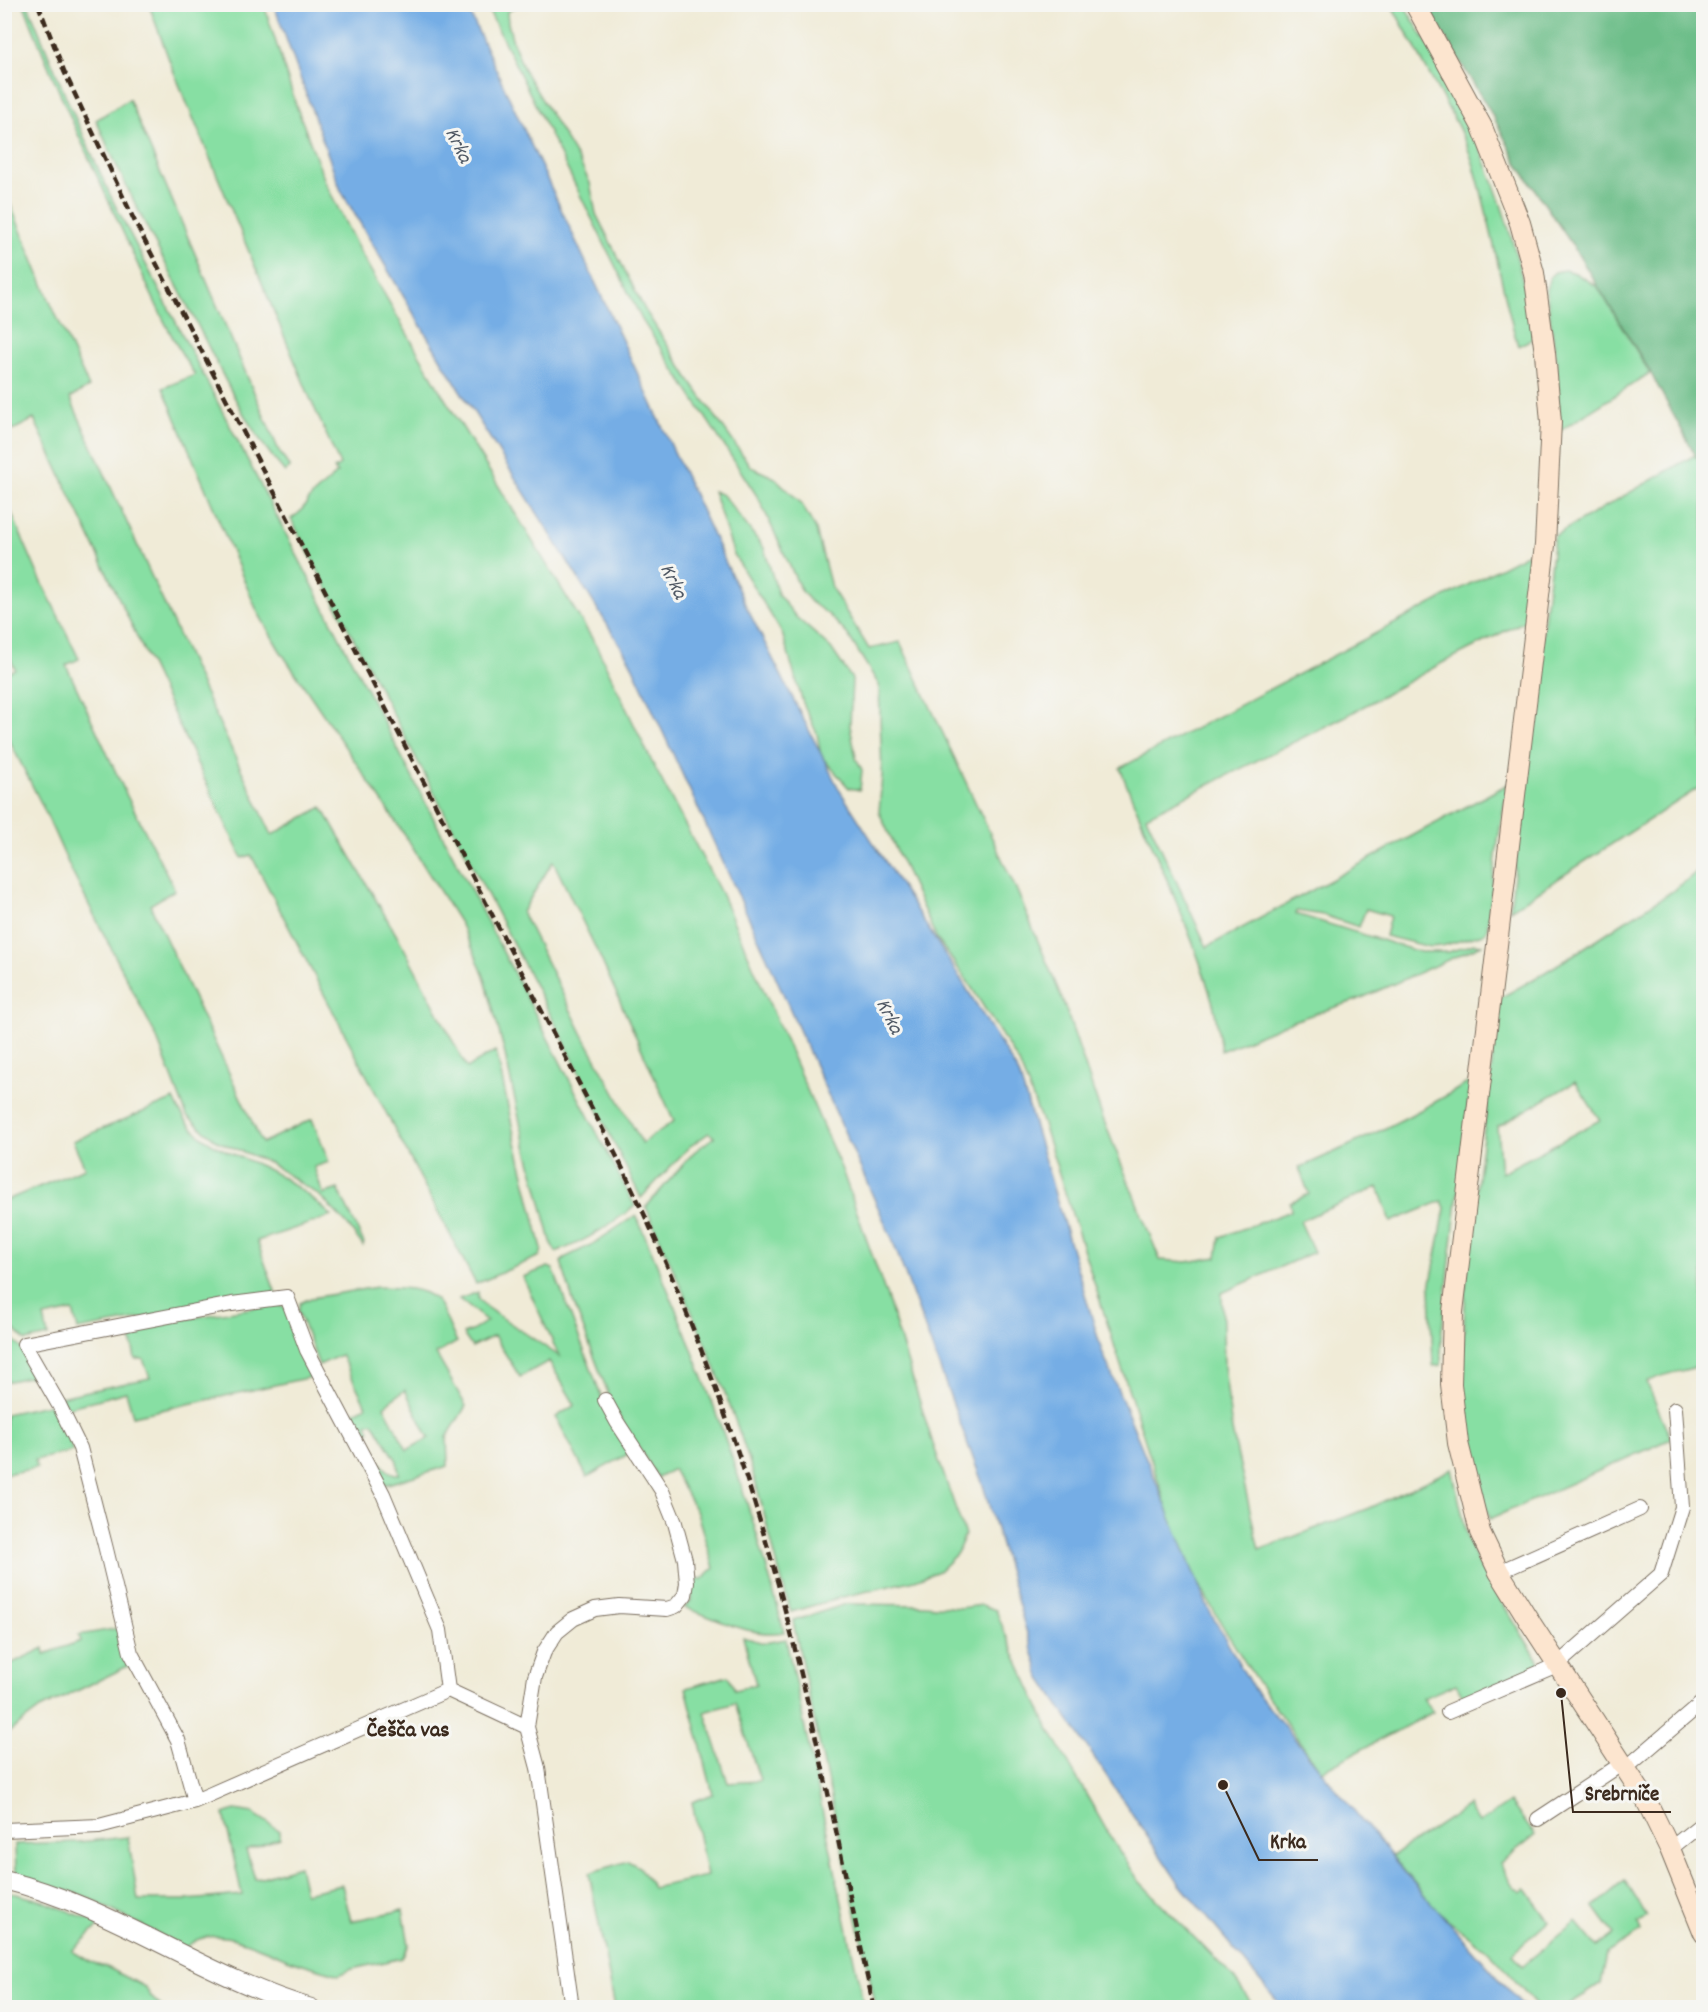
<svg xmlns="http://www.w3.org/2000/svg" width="1708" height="2012" viewBox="0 0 1708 2012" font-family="Dekko,sans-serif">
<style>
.green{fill:#87dfa3;stroke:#618460;stroke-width:1.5;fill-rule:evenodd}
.forest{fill:#6dbe89;stroke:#547454;stroke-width:1.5}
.water{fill:#75ade5;stroke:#586c82;stroke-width:1.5}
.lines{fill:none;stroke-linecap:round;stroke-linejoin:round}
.minor-casing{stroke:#7a6e5f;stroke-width:16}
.tertiary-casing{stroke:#7a6e5f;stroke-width:20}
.secondary-casing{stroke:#7a6e5f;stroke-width:22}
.minor{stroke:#fff;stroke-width:14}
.tertiary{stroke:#fff;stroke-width:18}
.secondary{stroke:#fce5cf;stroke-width:20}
.rail{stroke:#3b2a1e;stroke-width:4.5;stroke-dasharray:9 4.5;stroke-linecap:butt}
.labels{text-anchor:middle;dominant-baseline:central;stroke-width:6;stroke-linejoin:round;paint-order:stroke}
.water-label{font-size:21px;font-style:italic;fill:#4f5864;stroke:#f6f6f2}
.quarter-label{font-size:22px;font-weight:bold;fill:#3b2a1e;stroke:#f6f6f2}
.leader{fill:none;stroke:#3b2a1e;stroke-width:2}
.callout-dot{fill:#3b2a1e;stroke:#f6f6f2;stroke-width:2}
.callout-label{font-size:21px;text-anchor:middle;font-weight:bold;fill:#3b2a1e;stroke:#f6f6f2;stroke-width:6;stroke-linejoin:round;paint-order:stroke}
</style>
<rect width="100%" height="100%" fill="#f6f6f2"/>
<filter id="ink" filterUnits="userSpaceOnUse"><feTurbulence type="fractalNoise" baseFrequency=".0167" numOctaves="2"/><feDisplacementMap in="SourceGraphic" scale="12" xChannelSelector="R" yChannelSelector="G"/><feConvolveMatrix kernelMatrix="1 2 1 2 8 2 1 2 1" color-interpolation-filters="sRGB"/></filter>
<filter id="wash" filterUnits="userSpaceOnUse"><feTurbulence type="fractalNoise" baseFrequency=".008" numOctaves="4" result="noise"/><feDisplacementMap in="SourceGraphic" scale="24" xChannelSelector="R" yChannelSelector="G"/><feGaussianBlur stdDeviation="1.35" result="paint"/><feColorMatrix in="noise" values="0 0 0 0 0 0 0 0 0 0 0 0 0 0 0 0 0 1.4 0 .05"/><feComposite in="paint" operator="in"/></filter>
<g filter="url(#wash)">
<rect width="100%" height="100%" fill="#f0ebd7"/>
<path class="green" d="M 24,5 L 28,5 L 66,97 L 112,199 L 635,1206 C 610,1225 585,1242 556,1252 L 552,1245 L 520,1122 L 504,1050 L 485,979 L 475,954 L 460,923 L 402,831 L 279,649 L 257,611 L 163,388 L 195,375 C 164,328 145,279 121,228 C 87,154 52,80 24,5 Z
M 149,5 L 264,5 L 296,105 L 326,184 L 359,250 L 442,394 L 595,643 L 652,762 L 722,895 L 842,1170 L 888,1300 L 933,1444 L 965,1535 L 957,1553 L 939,1571 L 915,1580 L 838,1598 L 791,1612 C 776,1565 766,1517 752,1470 C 724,1380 683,1293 646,1207 L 694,1152 L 714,1137 L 709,1133 L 689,1147 L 641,1198 L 562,1037 L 291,519 L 300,512 L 312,496 L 337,473 L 334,469 L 340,465 L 310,398 L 171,65 ZM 553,861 L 600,957 L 674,1121 L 642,1143 L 583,1035 L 522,912 Z
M 486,5 L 519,5 L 507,12 L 508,23 L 513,42 L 524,70 L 580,163 L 590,183 L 596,214 L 645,310 L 689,379 L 751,467 L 775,478 L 801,503 L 816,530 L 831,587 L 869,649 L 900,642 L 1017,891 L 1063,1001 L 1102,1116 L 1160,1260 L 1187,1262 L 1217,1257 L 1220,1237 L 1291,1211 L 1290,1202 L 1309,1194 L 1299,1168 C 1358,1142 1416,1115 1471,1081 L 1441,1338 L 1441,1365 L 1433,1366 L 1430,1288 L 1445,1208 L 1442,1201 L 1391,1222 L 1378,1187 L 1300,1221 L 1314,1252 L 1222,1293 L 1224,1366 L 1232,1430 L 1259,1550 L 1369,1508 L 1452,1469 L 1468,1540 L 1481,1569 L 1541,1665 L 1464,1698 L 1456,1684 L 1423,1698 L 1433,1712 L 1321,1771 C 1267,1698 1217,1625 1178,1543 L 1044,1127 L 1019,1063 L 968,982 L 937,939 L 879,812 L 882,775 L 879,685 L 848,635 L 829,615 L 811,602 L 801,590 L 759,499 L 642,320 Z
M 1391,5 L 1404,5 C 1420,32 1438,59 1452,87 C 1492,167 1520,251 1534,338 L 1518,346 C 1500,286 1492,223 1473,163 C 1464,134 1448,108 1433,81 C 1419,55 1406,30 1391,5 Z
M 129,99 L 279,451 L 290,468 L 285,472 C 246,428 222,373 196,322 C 161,255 126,189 96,120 Z
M 4,189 L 51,304 L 89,387 L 70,398 L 199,680 L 272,835 L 322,807 L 404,948 L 467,1068 L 495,1051 L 497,1055 L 513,1130 L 542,1249 L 540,1256 L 476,1284 L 251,855 L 242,858 L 239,852 L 34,419 L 13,430 L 4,411 Z
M 1566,270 L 1575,273 L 1598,287 L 1650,373 L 1560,431 L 1556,359 L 1546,290 L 1550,277 L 1555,272 Z
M 1695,455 L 1697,458 L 1704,459 L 1703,785 L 1510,910 L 1554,536 Z
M 713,491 L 723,495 L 764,548 L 778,594 L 796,617 L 831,648 L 852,679 L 850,726 L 856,758 L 862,770 L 860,790 L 849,788 L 821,756 L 817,734 L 803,703 L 782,633 L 734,555 Z
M 5,498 L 37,572 L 79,659 L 66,665 L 127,796 L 175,890 L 150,905 L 262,1143 L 312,1119 L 329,1162 L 314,1167 L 323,1194 L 338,1189 L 364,1243 L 363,1246 L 347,1224 L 320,1196 L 270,1163 L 217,1141 L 187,1116 L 156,1036 L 72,872 L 42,805 L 5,732 L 5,674 L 15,669 L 5,647 Z
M 1534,550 L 1527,620 L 1442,663 L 1346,716 L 1146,816 L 1207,947 L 1508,784 L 1498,840 L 1487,930 L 1483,934 L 1442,946 L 1430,947 L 1385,936 L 1390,916 L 1366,909 L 1359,927 L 1323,915 L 1297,911 L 1296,914 L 1420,952 L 1448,952 L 1474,944 L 1482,945 L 1357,1000 L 1293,1021 L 1221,1051 C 1218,1034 1217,1014 1211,997 C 1188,918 1149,844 1120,768 Z
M 1703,865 L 1703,1364 C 1685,1373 1664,1371 1647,1383 L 1671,1439 L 1490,1519 L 1472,1457 L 1463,1401 L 1462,1362 L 1467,1268 L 1500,998 C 1543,975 1584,948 1625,921 C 1652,904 1682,888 1703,865 ZM 1575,1082 L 1600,1120 L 1501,1173 L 1497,1127 Z
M 174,1099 C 195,1151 237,1150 280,1176 C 298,1187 316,1201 332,1216 L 257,1241 L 276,1294 L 78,1330 L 73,1311 L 44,1317 L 48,1336 L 26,1341 L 5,1321 L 4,1201 L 85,1168 L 73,1141 Z
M 636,1215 C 695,1350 748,1488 784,1632 C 751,1638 715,1618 684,1607 L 691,1601 L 691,1578 L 702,1579 L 714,1568 L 697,1513 L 673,1469 L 658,1478 L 614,1409 L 574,1304 L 561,1262 L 564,1258 L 591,1245 Z
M 548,1267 L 553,1269 L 607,1411 L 632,1452 L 587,1477 L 556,1417 L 575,1405 L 549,1361 L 520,1377 L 494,1336 L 472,1347 L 463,1334 L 472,1331 L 487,1321 L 459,1299 L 478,1292 L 478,1299 L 486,1307 L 559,1356 L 523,1277 Z
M 377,1287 C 396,1288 428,1286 439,1304 C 446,1315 450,1330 457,1342 L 436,1354 L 466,1406 L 447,1437 L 448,1466 L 384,1485 L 347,1416 L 366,1406 L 341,1355 L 319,1365 L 298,1311 L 300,1303 L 311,1298 ZM 405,1390 L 429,1438 L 407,1450 L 384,1406 ZM 373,1422 L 397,1461 L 399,1474 C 382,1476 373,1447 366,1434 L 370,1431 L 367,1424 Z
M 277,1304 L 287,1308 L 316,1376 L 133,1416 L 126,1392 L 67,1408 L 60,1397 L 150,1378 L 143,1359 L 135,1359 L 129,1328 Z
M 4,1330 L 22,1349 L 37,1375 L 5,1382 Z
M 52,1404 L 65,1429 L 73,1451 L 35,1460 L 37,1468 L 5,1474 L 5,1414 Z
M 846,1604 L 924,1605 L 960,1608 L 982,1605 L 996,1610 L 1005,1633 L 1048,1727 L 1111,1838 L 1139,1881 L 1233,1977 L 1254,2007 L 876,2007 L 793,1621 Z
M 119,1628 L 130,1665 L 40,1709 L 5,1735 L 4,1667 L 44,1648 L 45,1654 L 81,1641 L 79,1635 Z
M 743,1637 L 764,1643 L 786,1639 L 864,2007 L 615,2007 L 589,1873 L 628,1861 L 639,1867 L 653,1888 L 707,1876 L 692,1802 L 713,1794 L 686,1688 L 728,1676 L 735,1690 L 756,1684 ZM 735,1703 L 760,1780 L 759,1781 L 728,1783 L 705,1712 Z
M 1510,1802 L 1535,1835 L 1500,1863 L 1513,1886 L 1521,1892 L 1525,1888 L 1549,1921 L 1512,1954 L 1522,1966 L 1576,1922 L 1597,1947 L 1614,1934 L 1594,1907 L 1625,1881 L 1647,1916 L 1638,1923 L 1641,1932 L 1607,1953 L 1601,1984 L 1566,2007 L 1538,2007 L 1499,1962 L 1485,1948 L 1441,1915 L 1392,1856 L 1468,1806 L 1479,1823 Z
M 235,1810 L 253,1813 L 280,1831 L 280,1838 L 246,1850 L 255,1879 L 299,1866 L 305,1893 L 342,1885 L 351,1921 L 403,1910 L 409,1945 L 402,1958 L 352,1969 L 339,1975 C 323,1970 306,1965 290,1960 C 261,1949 211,1920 186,1948 L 84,1896 L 16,1875 L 15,1844 L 78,1842 L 128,1837 L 138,1900 L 188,1900 L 242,1895 L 224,1814 Z
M 5,1891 L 43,1901 L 101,1924 L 72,1951 L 90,1962 L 105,1966 L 145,1987 L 152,1998 L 162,2007 L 5,2008 Z"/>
<path class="forest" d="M 1426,5 L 1703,5 L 1703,459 L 1697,458 L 1649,370 L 1573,246 L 1519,166 L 1493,116 Z"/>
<path class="water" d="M 274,5 L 466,5 L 745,604 L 840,791 L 962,981 L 1019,1074 L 1102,1351 L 1209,1610 L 1253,1688 L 1417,1887 L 1524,2007 L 1282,2007 L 1178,1882 L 1040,1677 L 983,1485 L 892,1239 L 766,955 L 629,659 L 446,368 L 341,191 Z"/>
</g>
<g filter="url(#ink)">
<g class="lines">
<g class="minor-casing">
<path id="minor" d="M 1499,1572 L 1640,1509
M 1448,1712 L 1557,1665 L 1661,1574 L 1682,1507 L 1675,1409
M 1626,1768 L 1704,1701
M 195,1801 L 178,1740 L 131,1653 L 106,1549 L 80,1448 L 59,1405 L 24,1344 L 232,1304 L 287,1297 L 307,1350 L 383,1494 L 440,1630 L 448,1690
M 1538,1819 L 1623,1763
M 4,1830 L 99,1826 L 195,1801 L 448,1690 L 527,1727
M 1670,1849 L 1704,1822
M 572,2008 L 538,1768 L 527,1727 L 535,1677 L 544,1652 L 557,1632 L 573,1619 L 595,1609 L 619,1606 L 667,1609 L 676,1606 L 685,1595 L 687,1583 L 685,1560 L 675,1523 L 662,1491 L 617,1422 L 605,1400"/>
</g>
<g class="tertiary-casing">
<path id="tertiary" d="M 4,1880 C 113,1906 204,1977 311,2008"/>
</g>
<g class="secondary-casing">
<path id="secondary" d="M 1415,4 L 1482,127 L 1520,223 L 1534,273 L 1545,353 L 1551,422 L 1545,545 L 1453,1312 L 1451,1384 L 1458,1443 L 1480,1532 L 1499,1572 L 1530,1622 L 1646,1800 L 1670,1849 L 1704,1933"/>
</g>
<use href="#minor" class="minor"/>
<use href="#tertiary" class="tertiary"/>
<use href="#secondary" class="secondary"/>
<path class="rail" d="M 38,4 L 64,71 L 135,222 L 617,1157 C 681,1287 732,1423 772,1562 C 813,1708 841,1859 874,2008"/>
</g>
</g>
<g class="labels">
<g class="water-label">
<text transform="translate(457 146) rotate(64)">Krka</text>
<text transform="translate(672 582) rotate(64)">Krka</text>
<text transform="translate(888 1017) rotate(64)">Krka</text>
</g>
<g class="quarter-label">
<text x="408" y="1731">Češča vas</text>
</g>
</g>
<path class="leader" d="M1561 1693L1573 1812H1671M1223 1785L1259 1860H1318"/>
<g class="callout-dot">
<circle cx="1561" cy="1693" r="6"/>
<circle cx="1223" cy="1785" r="6"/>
</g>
<g class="callout-label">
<text x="1622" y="1800">Srebrniče</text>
<text x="1288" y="1848">Krka</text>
</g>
<rect width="1708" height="2012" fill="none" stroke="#f6f6f2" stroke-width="24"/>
</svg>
